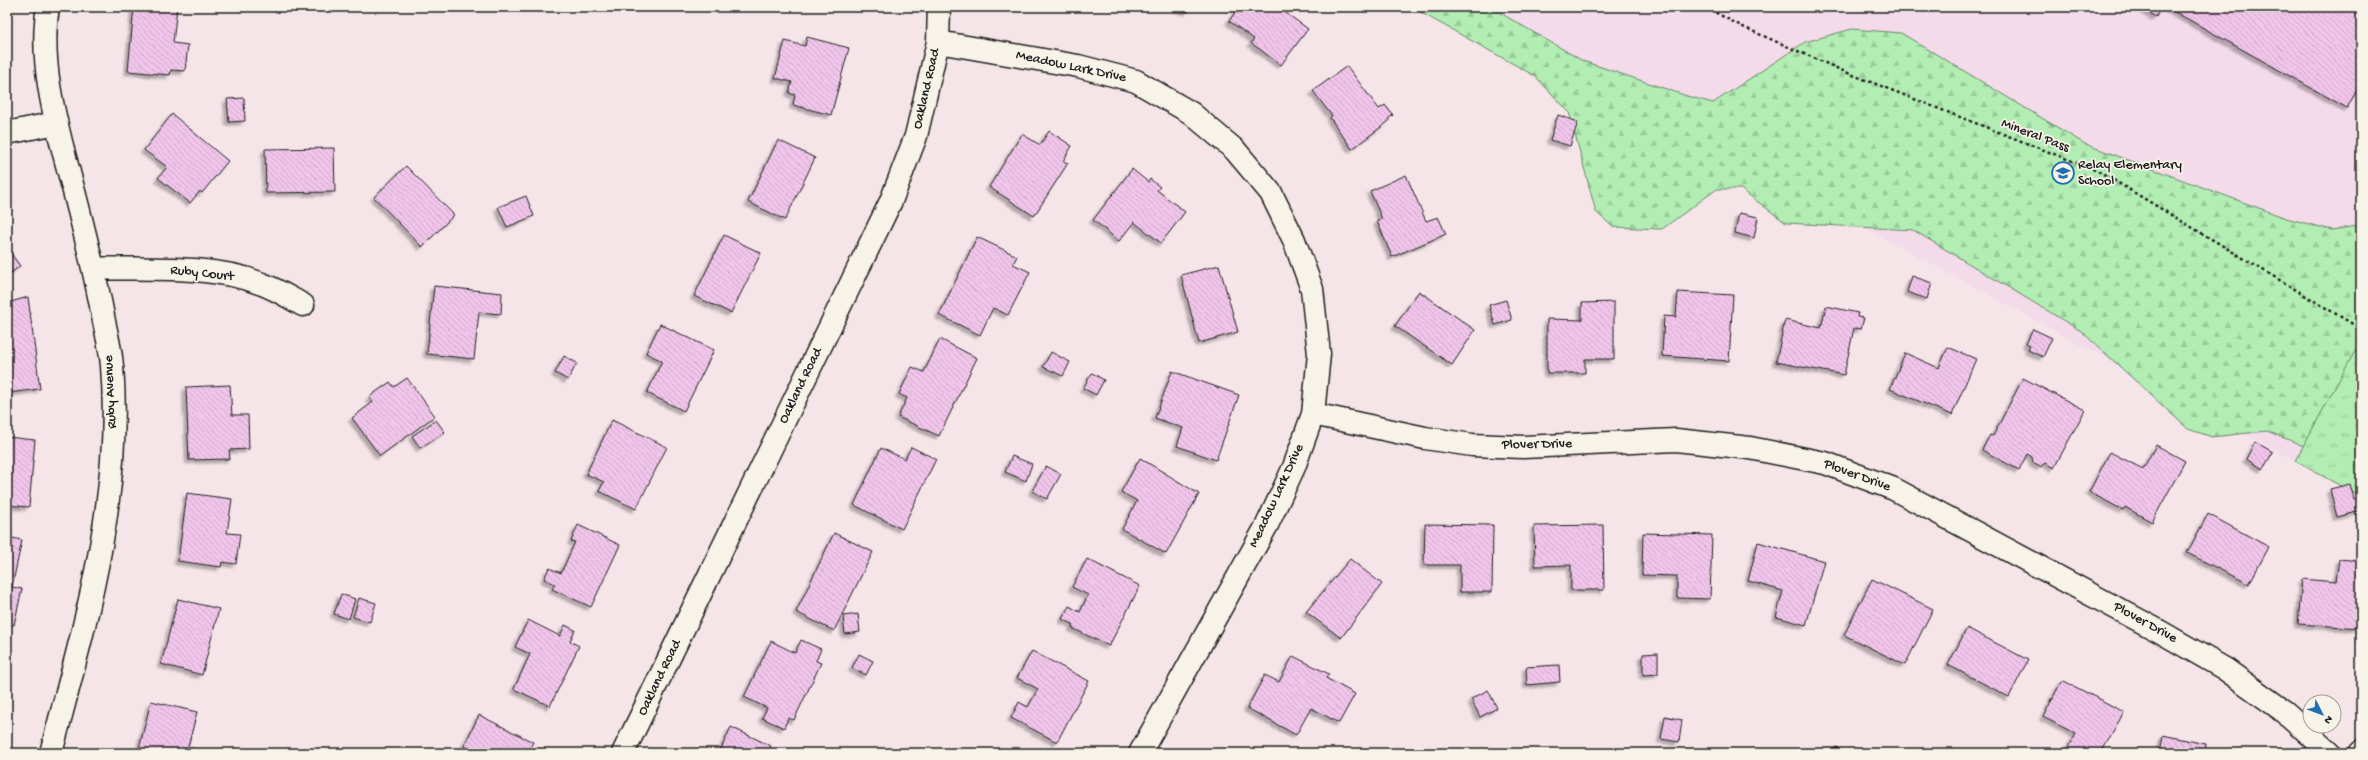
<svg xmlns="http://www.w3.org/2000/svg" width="2368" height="760" viewBox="0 0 2368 760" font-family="'Gochi Hand',sans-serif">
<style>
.built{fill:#f4dbea}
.forest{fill:url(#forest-firs);stroke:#678468}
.park{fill:url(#park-tufts);stroke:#678468}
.building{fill:url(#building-back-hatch);stroke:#1c1c1c;filter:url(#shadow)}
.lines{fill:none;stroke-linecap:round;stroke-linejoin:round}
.minor-casing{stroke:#1c1c1c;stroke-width:25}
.path{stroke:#1c1c1c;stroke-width:2.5;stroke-dasharray:3 3;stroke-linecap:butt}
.minor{stroke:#f7f3e8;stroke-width:22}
.labels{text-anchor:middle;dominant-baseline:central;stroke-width:3.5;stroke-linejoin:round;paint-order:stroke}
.street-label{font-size:14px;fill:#1c1c1c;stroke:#f7f3e8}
.poi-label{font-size:14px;fill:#1c1c1c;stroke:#f7f3e8;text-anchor:start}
</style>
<defs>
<pattern id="forest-firs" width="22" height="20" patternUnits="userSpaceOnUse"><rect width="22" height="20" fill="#b2edb3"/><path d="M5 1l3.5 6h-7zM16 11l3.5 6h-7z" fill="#98cb99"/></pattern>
<pattern id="park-tufts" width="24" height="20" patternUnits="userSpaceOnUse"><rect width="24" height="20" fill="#b2edb3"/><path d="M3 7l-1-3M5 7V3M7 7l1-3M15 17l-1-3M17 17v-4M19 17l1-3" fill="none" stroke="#98cb99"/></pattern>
<pattern id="building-back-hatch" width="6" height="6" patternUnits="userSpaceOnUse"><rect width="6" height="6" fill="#f1c5eb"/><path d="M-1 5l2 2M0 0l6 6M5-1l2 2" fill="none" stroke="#cea9c9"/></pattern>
<filter id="shadow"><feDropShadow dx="-3.5" dy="3.5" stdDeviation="1" flood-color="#0004"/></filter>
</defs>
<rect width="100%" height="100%" fill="#f5e5e9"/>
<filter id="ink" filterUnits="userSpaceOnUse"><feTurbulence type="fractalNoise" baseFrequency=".025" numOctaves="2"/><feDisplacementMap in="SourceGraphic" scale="8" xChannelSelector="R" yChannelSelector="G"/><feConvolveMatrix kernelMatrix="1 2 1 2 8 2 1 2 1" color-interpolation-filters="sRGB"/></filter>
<g filter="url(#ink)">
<path class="built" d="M 1457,7 L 2361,7 L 2361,340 L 2295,461 Z"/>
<path class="forest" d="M 1411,7 L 1490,7 L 1583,61 L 1687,96 L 1713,103 L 1805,42 L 1852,29 L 1901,33 L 2085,144 L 2286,218 L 2332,230 L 2356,226 L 2361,223 L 2361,476 L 2316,451 L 2267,431 L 2212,437 L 2188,429 L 2081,331 L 1913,230 L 1786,223 L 1741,189 L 1717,189 L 1662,229 L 1613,227 L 1596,212 L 1569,112 L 1535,76 Z"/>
<path class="park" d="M 2361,340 L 2361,497 L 2295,461 Z"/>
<path class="building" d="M 134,7 L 177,7 L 173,43 L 188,45 L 185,71 L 171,70 L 170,75 L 128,71 Z
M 1175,7 L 1190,7 L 1188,12 Z
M 1239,7 L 1278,7 L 1308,29 L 1281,65 L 1251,43 L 1254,39 L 1229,21 Z
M 2139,7 L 2161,7 L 2156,17 Z
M 2166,7 L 2361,7 L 2361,83 L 2347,108 Z
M 807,37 L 849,48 L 831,115 L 793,105 L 795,95 L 789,93 L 792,82 L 775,78 L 785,41 L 805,46 Z
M 1347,66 L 1379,109 L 1385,105 L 1393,115 L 1388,119 L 1389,121 L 1352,149 L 1330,118 L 1332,116 L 1313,91 Z
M 244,98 L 245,121 L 229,122 L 227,99 Z
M 172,114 L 228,161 L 202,193 L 200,191 L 190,203 L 158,178 L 167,167 L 144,150 Z
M 1558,115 L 1578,122 L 1570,146 L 1550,140 Z
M 1049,131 L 1072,146 L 1063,161 L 1068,163 L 1034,216 L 989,187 L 1022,134 L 1040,145 Z
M 778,140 L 815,158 L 785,220 L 748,202 Z
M 334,148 L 335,192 L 266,193 L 265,149 Z
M 406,166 L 454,215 L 422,247 L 374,197 Z
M 1132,169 L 1148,182 L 1150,179 L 1160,187 L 1157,190 L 1185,212 L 1161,243 L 1134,222 L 1119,241 L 1093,220 Z
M 1406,175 L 1426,221 L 1438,217 L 1446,234 L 1392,257 L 1377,221 L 1382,219 L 1370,191 Z
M 526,196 L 534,216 L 507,227 L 498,207 Z
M 1739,213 L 1758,217 L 1754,238 L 1735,233 Z
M 724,235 L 761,253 L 731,313 L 694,296 Z
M 977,237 L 1017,256 L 1013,264 L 1030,272 L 1008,315 L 993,308 L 980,335 L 939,315 Z
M 7,248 L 20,266 L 7,276 Z
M 1219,265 L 1238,332 L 1199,343 L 1181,275 Z
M 1912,276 L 1932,283 L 1927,299 L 1907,292 Z
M 434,286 L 502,293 L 501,314 L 479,312 L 474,359 L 427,354 Z
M 1419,291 L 1475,330 L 1452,365 L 1395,326 Z
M 1678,292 L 1733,295 L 1729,361 L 1662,356 L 1664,316 L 1676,317 Z
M 28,297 L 40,389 L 7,393 L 7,303 Z
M 1506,300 L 1512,320 L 1495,325 L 1489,305 Z
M 1614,302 L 1614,359 L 1585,359 L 1585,373 L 1547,373 L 1547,319 L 1582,320 L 1582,303 Z
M 1826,306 L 1858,313 L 1857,317 L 1864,318 L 1861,329 L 1854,328 L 1844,375 L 1776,362 L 1785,320 L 1821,328 Z
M 660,324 L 714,350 L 684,411 L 647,393 L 662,361 L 646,353 Z
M 2033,329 L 2052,338 L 2043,357 L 2028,350 L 2030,346 L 2026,344 Z
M 940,339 L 977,358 L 939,436 L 898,417 L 907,398 L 899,394 L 912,367 L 924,372 Z
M 1948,347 L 1976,359 L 1952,415 L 1890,389 L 1905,353 L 1939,368 Z
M 1051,352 L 1070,362 L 1063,376 L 1043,367 Z
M 564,356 L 577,363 L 568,380 L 555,373 Z
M 1172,371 L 1239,395 L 1216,460 L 1177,446 L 1183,428 L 1155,418 Z
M 1092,373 L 1104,380 L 1096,395 L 1083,388 Z
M 407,378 L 435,416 L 380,456 L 352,418 L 373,402 L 369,397 L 390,382 L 394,387 Z
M 2023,378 L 2085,410 L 2054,468 L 2045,463 L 2040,467 L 2033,463 L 2032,457 L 2027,454 L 2019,470 L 1982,450 L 1990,435 L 1993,436 Z
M 230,385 L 232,415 L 248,415 L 249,449 L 229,450 L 230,459 L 189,460 L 186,387 Z
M 436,420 L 445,432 L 420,448 L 412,436 Z
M 612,420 L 667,447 L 636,509 L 599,491 L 604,482 L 586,474 Z
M 7,437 L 35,440 L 29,507 L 7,505 Z
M 2255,442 L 2273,452 L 2263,469 L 2246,459 Z
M 2156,445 L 2185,461 L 2152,522 L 2125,507 L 2123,510 L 2089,492 L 2110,452 L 2143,469 Z
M 911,447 L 936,459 L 902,529 L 854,505 L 881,448 L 905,459 Z
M 1012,456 L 1032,464 L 1026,481 L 1005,472 Z
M 1140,458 L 1199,494 L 1166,554 L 1122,529 L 1137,501 L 1121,492 Z
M 1046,466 L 1061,474 L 1047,499 L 1032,491 Z
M 2350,484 L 2354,499 L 2359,498 L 2361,511 L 2337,517 L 2330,489 Z
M 187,493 L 232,499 L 227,533 L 240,534 L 236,564 L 222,562 L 221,567 L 178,561 Z
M 2208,514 L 2269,547 L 2249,584 L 2187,553 Z
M 1425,524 L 1493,525 L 1492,592 L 1460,592 L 1460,565 L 1424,565 Z
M 578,525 L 620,545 L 591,607 L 552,589 L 555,584 L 544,579 L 549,568 L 561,573 L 575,542 L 571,541 Z
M 1603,525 L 1604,590 L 1571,590 L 1571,565 L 1535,566 L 1534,526 Z
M 834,533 L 873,552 L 834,631 L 796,612 Z
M 1643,533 L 1712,535 L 1710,599 L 1677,598 L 1677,576 L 1642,575 Z
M 7,537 L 22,540 L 12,587 L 22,589 L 14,625 L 7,624 Z
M 1758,542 L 1824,561 L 1806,625 L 1776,617 L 1783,591 L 1748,581 Z
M 1087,559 L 1140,586 L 1109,646 L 1072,628 L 1073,624 L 1062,619 L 1069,606 L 1080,612 L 1088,595 L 1072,587 Z
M 1350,559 L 1382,584 L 1341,638 L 1306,612 Z
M 2339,559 L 2361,561 L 2361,628 L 2298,624 L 2302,579 L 2336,582 Z
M 1872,579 L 1933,609 L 1905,665 L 1844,635 Z
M 341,594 L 355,599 L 349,619 L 334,614 Z
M 359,598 L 376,603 L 370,622 L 353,617 Z
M 178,599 L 219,609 L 202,675 L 161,664 Z
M 858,614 L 860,632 L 845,634 L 843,616 Z
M 528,620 L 560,636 L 565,625 L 575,630 L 570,641 L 579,646 L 550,706 L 514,689 L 530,654 L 515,647 Z
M 1967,628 L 2028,660 L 2009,697 L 1948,665 Z
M 801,640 L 821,649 L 816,661 L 821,663 L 794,720 L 788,718 L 784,728 L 762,718 L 767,708 L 744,697 L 771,641 L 795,653 Z
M 1032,651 L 1089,681 L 1057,742 L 1011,718 L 1019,702 L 1028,707 L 1038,689 L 1017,678 Z
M 1658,653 L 1658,674 L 1643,675 L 1643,654 Z
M 859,654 L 873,661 L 866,675 L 852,668 Z
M 1293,656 L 1329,674 L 1326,678 L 1355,694 L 1339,723 L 1311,708 L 1296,735 L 1247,708 L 1265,675 L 1279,682 Z
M 1559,665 L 1560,682 L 1527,685 L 1526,667 Z
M 2062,680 L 2124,712 L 2101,753 L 2067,751 L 2076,734 L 2043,717 Z
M 1488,690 L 1497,708 L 1480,717 L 1471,699 Z
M 151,701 L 197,712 L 188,747 L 201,751 L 201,753 L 138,753 Z
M 479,715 L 533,742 L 527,753 L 479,753 L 464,746 Z
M 1665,716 L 1682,720 L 1679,742 L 1661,739 Z
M 731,727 L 771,746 L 768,753 L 719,753 Z
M 2163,735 L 2205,744 L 2204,753 L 2160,753 Z
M 1837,747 L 1840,753 L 1825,753 Z"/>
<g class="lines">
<g class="minor-casing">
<path id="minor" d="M 48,7 C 39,58 54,116 67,165 C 81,217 94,268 104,321 C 107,336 111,351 112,366 C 123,498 84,627 51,753
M 938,42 L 1078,66 L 1136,81 L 1191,113 L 1235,150 L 1271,193 L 1294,240 L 1312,289 L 1319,354 L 1313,414 L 1294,467 L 1267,525 L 1140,753
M 7,133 L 56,123
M 94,268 C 147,270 213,264 262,284 C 276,289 290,298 303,305
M 1313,414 L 1425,438 L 1472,445 L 1523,447 L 1676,440 L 1750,448 L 1825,463 L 1894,489 L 2159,631 L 2225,669 L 2285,712 L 2330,753
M 623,753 L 891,201 L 916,136 L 938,42 L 939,7
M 2360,753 L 2361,752"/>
</g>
<path class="path" d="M 1705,7 L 1743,27 L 1848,73 L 2100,172 L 2361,329"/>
<use href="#minor" class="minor"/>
</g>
</g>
<defs>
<g id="school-ring" transform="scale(1.15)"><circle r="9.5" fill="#f7f3e8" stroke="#1f6fb2" stroke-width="1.5"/><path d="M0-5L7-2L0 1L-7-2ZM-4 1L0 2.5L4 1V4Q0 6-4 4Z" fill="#1f6fb2"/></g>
</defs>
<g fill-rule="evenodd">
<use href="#school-ring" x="2063" y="173"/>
</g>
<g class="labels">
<g class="street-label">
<text transform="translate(1071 67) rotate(12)">Meadow Lark Drive</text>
<text transform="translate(927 89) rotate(-77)">Oakland Road</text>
<text transform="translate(2035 136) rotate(21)">Mineral Pass</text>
<text transform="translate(202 274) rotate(6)">Ruby Court</text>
<text transform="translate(801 386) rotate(-64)">Oakland Road</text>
<text transform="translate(111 392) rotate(-93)">Ruby Avenue</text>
<text transform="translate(1537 445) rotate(-1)">Plover Drive</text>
<text transform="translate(1857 476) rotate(20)">Plover Drive</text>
<text transform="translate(1277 496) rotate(-65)">Meadow Lark Drive</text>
<text transform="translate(2145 623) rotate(29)">Plover Drive</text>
<text transform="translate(660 678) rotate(-64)">Oakland Road</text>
</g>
<g class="poi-label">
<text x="2078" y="165">Relay Elementary<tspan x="2078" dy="16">School</tspan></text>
</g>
</g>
<rect width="2368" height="760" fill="none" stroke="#f7f3e8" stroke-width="24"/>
<rect x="12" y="12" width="2344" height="736" fill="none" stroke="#1c1c1c" stroke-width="1.5" filter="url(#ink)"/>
<g transform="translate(2322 714) rotate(132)"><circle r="19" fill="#f7f3e8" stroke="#9f9d96"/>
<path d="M0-3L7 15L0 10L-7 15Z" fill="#1f6fb2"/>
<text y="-6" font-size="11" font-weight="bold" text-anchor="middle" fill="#1c1c1c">N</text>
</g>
</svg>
